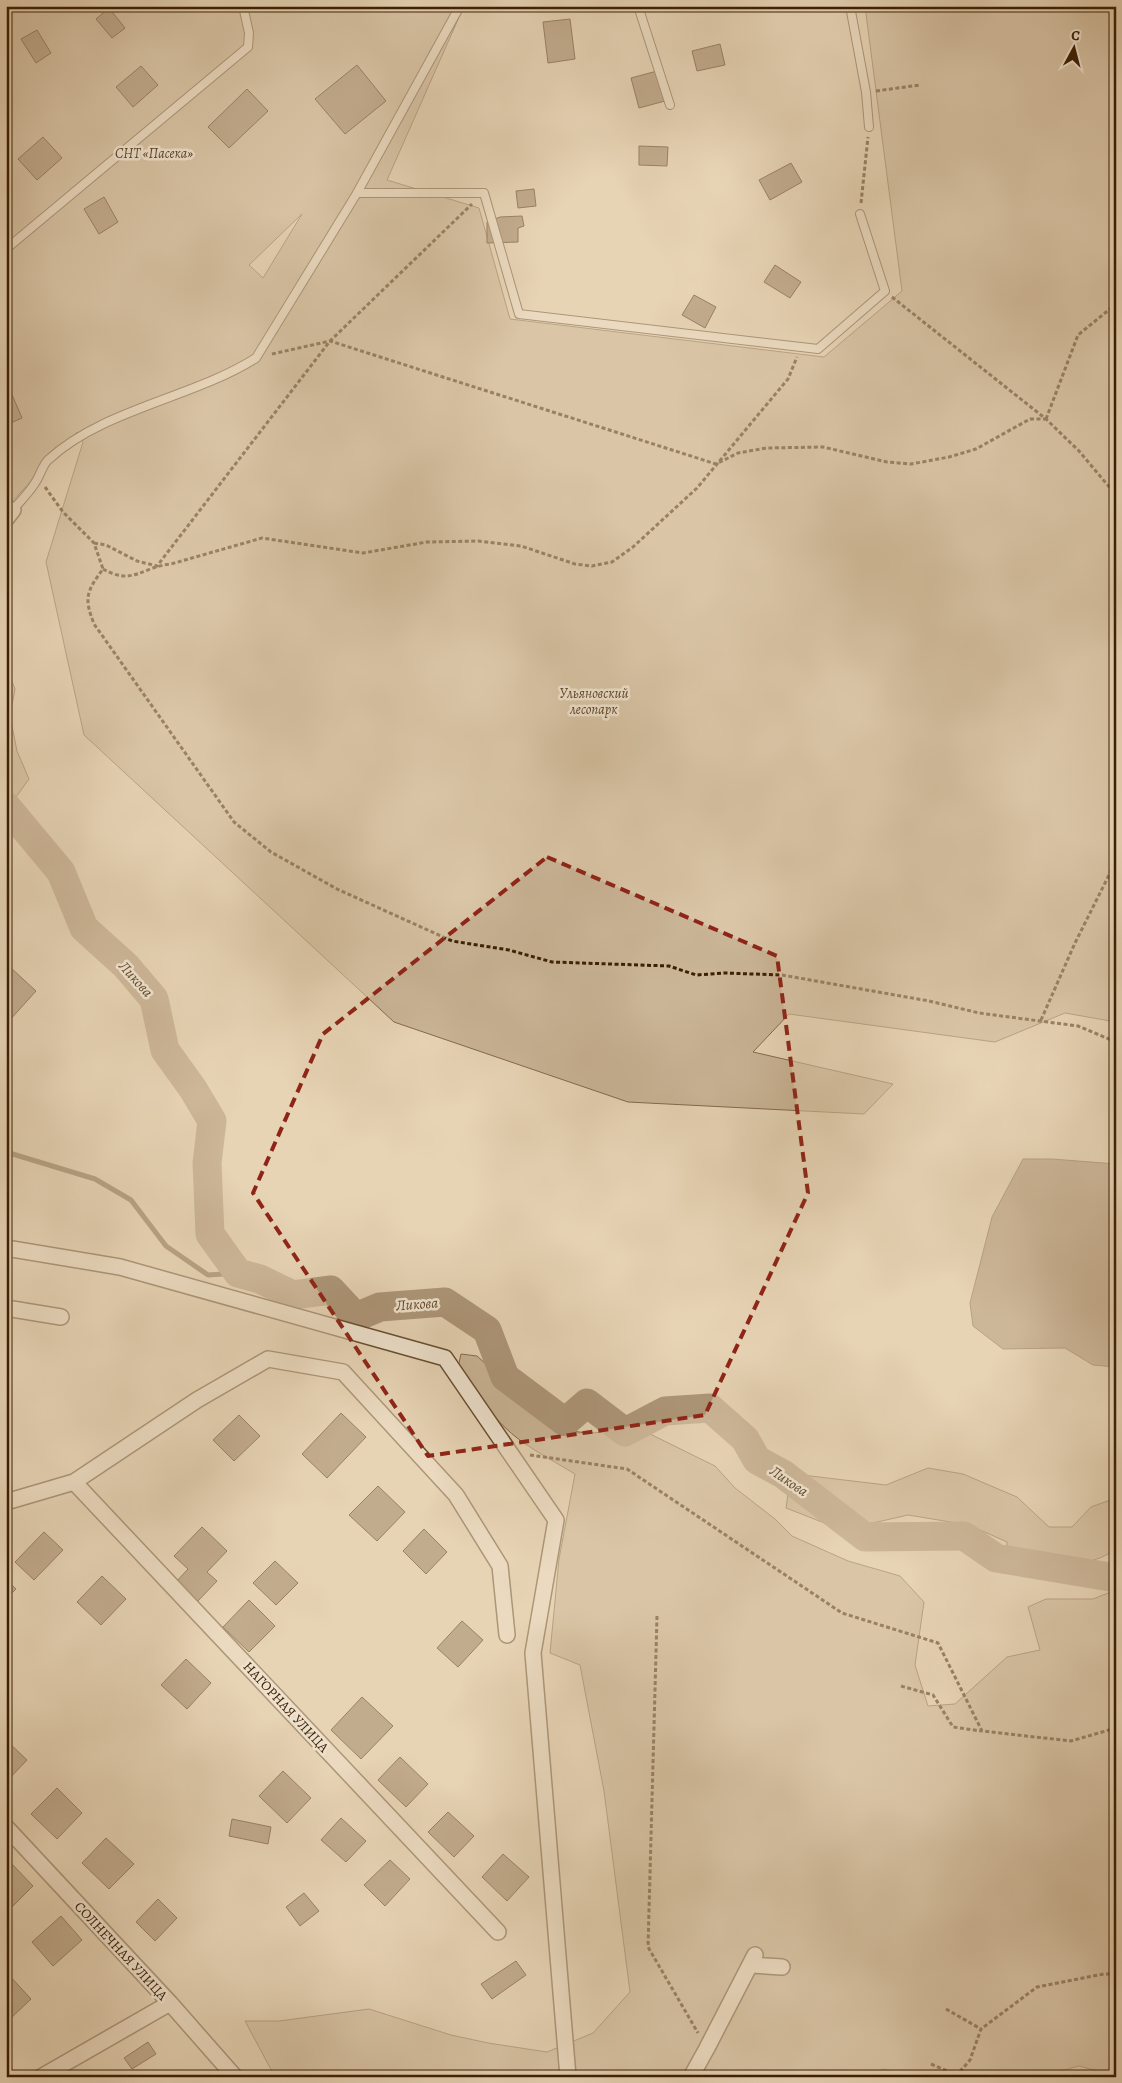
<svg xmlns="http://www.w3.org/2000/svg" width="1122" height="2083" viewBox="0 0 1122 2083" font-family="Alegreya,serif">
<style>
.green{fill:#cab597;stroke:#826a4d;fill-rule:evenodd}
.water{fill:#ad9678;stroke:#7f6649}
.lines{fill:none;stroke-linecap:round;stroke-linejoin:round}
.stream{stroke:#7f6649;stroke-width:5}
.river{stroke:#ad9678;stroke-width:29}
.building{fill:#947d60;stroke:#3b1f03}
.service-casing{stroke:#664c30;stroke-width:10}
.minor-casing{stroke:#664c30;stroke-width:18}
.path{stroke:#3b1f03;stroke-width:3;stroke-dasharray:4 2.5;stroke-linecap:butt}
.service{stroke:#efe3cf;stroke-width:8}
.minor{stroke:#efe3cf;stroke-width:15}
.marked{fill:none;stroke:#8f2418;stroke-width:4;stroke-dasharray:10 6;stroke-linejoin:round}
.labels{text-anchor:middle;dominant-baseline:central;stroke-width:5;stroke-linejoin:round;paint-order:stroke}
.park-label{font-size:14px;font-style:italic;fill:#5f4428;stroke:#efe3cf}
.street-label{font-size:14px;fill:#3b1f03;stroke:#efe3cf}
.water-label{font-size:15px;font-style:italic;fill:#63492c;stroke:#efe3cf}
</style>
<rect width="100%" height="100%" fill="#e7d4b5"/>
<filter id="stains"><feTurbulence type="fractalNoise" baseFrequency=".004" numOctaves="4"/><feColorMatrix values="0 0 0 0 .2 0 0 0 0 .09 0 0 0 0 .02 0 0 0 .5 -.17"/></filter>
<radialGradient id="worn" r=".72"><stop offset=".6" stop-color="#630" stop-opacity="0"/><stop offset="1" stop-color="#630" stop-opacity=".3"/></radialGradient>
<path class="green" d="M 6,6 L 464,6 L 387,180 L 479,208 L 510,319 L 824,357 L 902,291 L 865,6 L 1116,6 L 1116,1022 L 1065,1013 L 995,1042 L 789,1014 L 753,1052 L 893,1084 L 864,1114 L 628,1102 L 394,1022 L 84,735 L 46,562 L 83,442 L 77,432 L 6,508 ZM 302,214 L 263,278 L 249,265 Z
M 6,666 L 15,689 L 10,716 L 17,751 L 29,779 L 16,797 L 6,793 Z
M 461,1354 L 477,1356 L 514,1389 L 538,1418 L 562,1430 L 588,1433 L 642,1430 L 715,1466 L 735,1488 L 775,1519 L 792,1536 L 848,1561 L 900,1576 L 924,1602 L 915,1665 L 928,1706 L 955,1704 L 1007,1657 L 1040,1650 L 1028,1607 L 1046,1599 L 1093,1599 L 1116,1590 L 1116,2076 L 1079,2066 L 1039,2077 L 907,2077 L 884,2069 L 868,2077 L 275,2077 L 245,2021 L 279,2021 L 369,2009 L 451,2035 L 488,2043 L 547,2052 L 593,2033 L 630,1992 L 604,1791 L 580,1665 L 550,1653 L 559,1559 L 575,1474 C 557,1463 538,1453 521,1441 C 495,1422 475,1394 458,1367 Z
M 928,1468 L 963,1474 L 1017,1497 L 1049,1527 L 1072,1527 L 1091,1507 L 1116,1498 L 1116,1550 L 1100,1558 L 1072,1567 L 1009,1574 L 1007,1542 L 969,1525 L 908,1515 L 873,1523 L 827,1524 L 786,1508 L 788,1494 L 794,1474 L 886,1485 Z"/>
<path class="water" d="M 1023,1159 L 1052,1159 L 1116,1164 L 1116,1367 L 1093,1365 L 1065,1348 L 1003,1349 L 973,1326 L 970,1303 L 992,1217 Z"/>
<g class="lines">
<path class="stream" d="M 6,1152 L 95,1179 L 131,1200 L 166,1246 L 208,1275 L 238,1273"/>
<path class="river" d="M 6,806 L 61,872 L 84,928 L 126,966 L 154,999 L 165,1050 L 193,1089 L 212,1121 L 207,1163 L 210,1234 L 238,1273 L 260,1279 L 293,1295 L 331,1290 L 356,1317 L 380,1307 L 445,1302 L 487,1330 L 505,1377 L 565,1422 L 587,1403 L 625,1432 L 665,1411 L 710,1408 L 745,1439 L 757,1460 L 783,1474 L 865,1537 L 964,1536 L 996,1558 L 1116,1578"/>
</g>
<path class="building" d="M 109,8 L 125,28 L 112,38 L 96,19 Z
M 570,19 L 575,59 L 548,63 L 543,22 Z
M 37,30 L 51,53 L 36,63 L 21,39 Z
M 720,44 L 725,65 L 697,71 L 692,51 Z
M 357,65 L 386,101 L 345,134 L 315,99 Z
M 141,66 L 158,85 L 133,107 L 116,87 Z
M 657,71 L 665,101 L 639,108 L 631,78 Z
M 247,89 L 268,111 L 229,148 L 208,127 Z
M 43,137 L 62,158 L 37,180 L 18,159 Z
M 639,146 L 668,147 L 667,166 L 639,165 Z
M 791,163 L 802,182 L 770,200 L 759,180 Z
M 534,189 L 536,206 L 518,208 L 516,191 Z
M 104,197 L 118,222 L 99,234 L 84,209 Z
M 522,216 L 524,226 L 518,228 L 518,242 L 487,243 L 487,222 L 500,217 Z
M 775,265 L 801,282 L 790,298 L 764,282 Z
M 694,295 L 716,307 L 705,328 L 682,315 Z
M 10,390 L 22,418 L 6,425 L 6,392 Z
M 11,968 L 36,991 L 9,1021 L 6,1018 L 6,973 Z
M 341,1413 L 366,1437 L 327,1478 L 302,1454 Z
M 239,1415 L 260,1436 L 234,1461 L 213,1440 Z
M 378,1486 L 405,1512 L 377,1541 L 349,1515 Z
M 202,1527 L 227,1551 L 207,1572 L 217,1581 L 196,1603 L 175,1583 L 188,1569 L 174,1556 Z
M 424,1529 L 447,1552 L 426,1574 L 403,1551 Z
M 44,1532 L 63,1550 L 34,1580 L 15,1562 Z
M 275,1561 L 298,1583 L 276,1605 L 253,1583 Z
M 102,1576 L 126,1599 L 101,1625 L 77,1602 Z
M 6,1579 L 16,1589 L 6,1599 Z
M 249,1600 L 275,1626 L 249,1652 L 223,1627 Z
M 462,1621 L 483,1640 L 458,1667 L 437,1648 Z
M 186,1659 L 211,1683 L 187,1709 L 161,1685 Z
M 362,1697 L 393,1726 L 361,1759 L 331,1730 Z
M 6,1740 L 27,1760 L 6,1782 Z
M 400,1757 L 428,1784 L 406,1807 L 378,1780 Z
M 283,1771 L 311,1798 L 287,1823 L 259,1796 Z
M 57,1788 L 82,1813 L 57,1839 L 31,1814 Z
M 448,1812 L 474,1836 L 454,1857 L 428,1832 Z
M 341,1818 L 366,1841 L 346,1862 L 321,1840 Z
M 232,1819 L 271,1827 L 268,1844 L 229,1836 Z
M 106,1838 L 134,1864 L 109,1889 L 82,1863 Z
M 503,1854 L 529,1877 L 507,1901 L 482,1877 Z
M 390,1860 L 410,1879 L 385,1906 L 364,1885 Z
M 12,1864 L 33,1886 L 8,1911 L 6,1909 L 6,1870 Z
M 304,1893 L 319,1911 L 300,1926 L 286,1907 Z
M 158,1899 L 177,1918 L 155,1941 L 136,1922 Z
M 61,1916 L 82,1940 L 53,1966 L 32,1942 Z
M 516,1961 L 526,1975 L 492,1999 L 481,1984 Z
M 9,1975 L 31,1999 L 9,2020 L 6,2018 L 6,1977 Z
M 148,2042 L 156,2054 L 132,2069 L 124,2058 Z"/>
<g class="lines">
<g class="service-casing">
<path id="service" d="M 638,6 L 670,105
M 850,6 L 866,92 L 869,127
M 357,193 L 484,193 L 519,314 L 818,349 L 885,291 L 860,214
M 6,249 L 248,47 L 249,33 L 243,6
M 13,510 C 20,501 29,493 35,483 C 40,476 42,466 48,460 C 103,409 193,398 256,358 L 357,193 L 460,6"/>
</g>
<g class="minor-casing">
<path id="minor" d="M 6,519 L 13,510
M 6,1248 L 120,1267 L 445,1358 L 556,1520 L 533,1653 L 568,2077
M 6,1308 L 61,1317
M 74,1482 L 498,1932
M 6,1502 L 74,1482 L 197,1400 L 268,1359 L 343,1372 L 456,1495 L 500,1566 L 507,1635
M 6,1827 L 170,2003 L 235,2077
M 751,1965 L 782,1967
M 41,2077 L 170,2003
M 691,2077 L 707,2048 L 755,1955"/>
</g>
<path class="path" d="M 876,91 L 920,85
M 861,203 L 868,137
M 892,297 L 1046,419 L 1079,451 L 1116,495
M 272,354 L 330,341 L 716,464 L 738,453 L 766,448 L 823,447 L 887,462 L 911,464 L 949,457 L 976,449 L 1030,419 L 1046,419
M 1046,419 L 1078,335 L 1116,304
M 45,487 L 63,512 L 94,543 L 103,569 C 86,592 84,598 94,624 L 234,822 L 271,852 L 337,889 L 452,941 L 509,950 L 552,962 L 669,966 L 696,975 L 724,973 L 782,975 L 929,1001 L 979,1013 L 1078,1026 L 1116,1042
M 94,543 L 106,545 L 137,561 L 157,566 L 330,341 L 472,204
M 103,569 C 133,586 141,567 171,564 L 262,538 L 363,553 L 427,542 L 478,541 L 521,546 L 575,564 L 592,566 L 612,562 L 633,547 L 697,488 L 788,379 L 797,357
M 1041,1020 L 1075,943 L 1116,861
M 530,1455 L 627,1469 L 842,1613 L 938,1643 L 982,1731 L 1071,1741 L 1116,1728
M 657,1616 L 648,1947 L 698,2033
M 901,1686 L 933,1695 L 953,1727 L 981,1731
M 1116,1854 L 1114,1858 L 1116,1866
M 946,2009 L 981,2029
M 931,2064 L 957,2075
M 957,2077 L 957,2075 L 970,2060 L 981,2029 L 1037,1987 L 1104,1974 L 1116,1974"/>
<use href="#service" class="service"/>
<use href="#minor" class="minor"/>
</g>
<path d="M0 0H1122V2083H0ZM 547,857 L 777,956 L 808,1193 L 705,1415 L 428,1456 L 253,1193 L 323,1034 Z" fill="#e7d4b5" fill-opacity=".55" fill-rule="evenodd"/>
<path class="marked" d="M 547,857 L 777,956 L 808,1193 L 705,1415 L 428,1456 L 253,1193 L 323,1034 Z"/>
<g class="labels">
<g class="park-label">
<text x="154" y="153">СНТ «Пасека»</text>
<text x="594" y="693">Ульяновский<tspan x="594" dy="16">лесопарк</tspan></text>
</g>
<g class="street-label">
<text transform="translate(286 1707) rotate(47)">НАГОРНАЯ УЛИЦА</text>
<text transform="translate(121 1951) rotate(47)">СОЛНЕЧНАЯ УЛИЦА</text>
</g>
<g class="water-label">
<text transform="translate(136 979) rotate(48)">Ликова</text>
<text transform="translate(417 1304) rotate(-4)">Ликова</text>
<text transform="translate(789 1481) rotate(34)">Ликова</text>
</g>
</g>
<rect width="1122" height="2083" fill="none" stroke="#e7d4b5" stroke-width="25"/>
<rect x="8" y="8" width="1107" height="2068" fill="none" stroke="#3b1f03" stroke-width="2.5"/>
<rect x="12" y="12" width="1097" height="2058" fill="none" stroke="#3b1f03"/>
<g transform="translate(1074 48) rotate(7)" stroke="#efe3cf" stroke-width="4" paint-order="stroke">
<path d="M0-4L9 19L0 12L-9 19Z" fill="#3b1f03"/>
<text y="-8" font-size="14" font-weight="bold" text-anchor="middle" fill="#3b1f03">С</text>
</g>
<rect width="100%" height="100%" filter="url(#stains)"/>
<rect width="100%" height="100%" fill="url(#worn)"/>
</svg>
